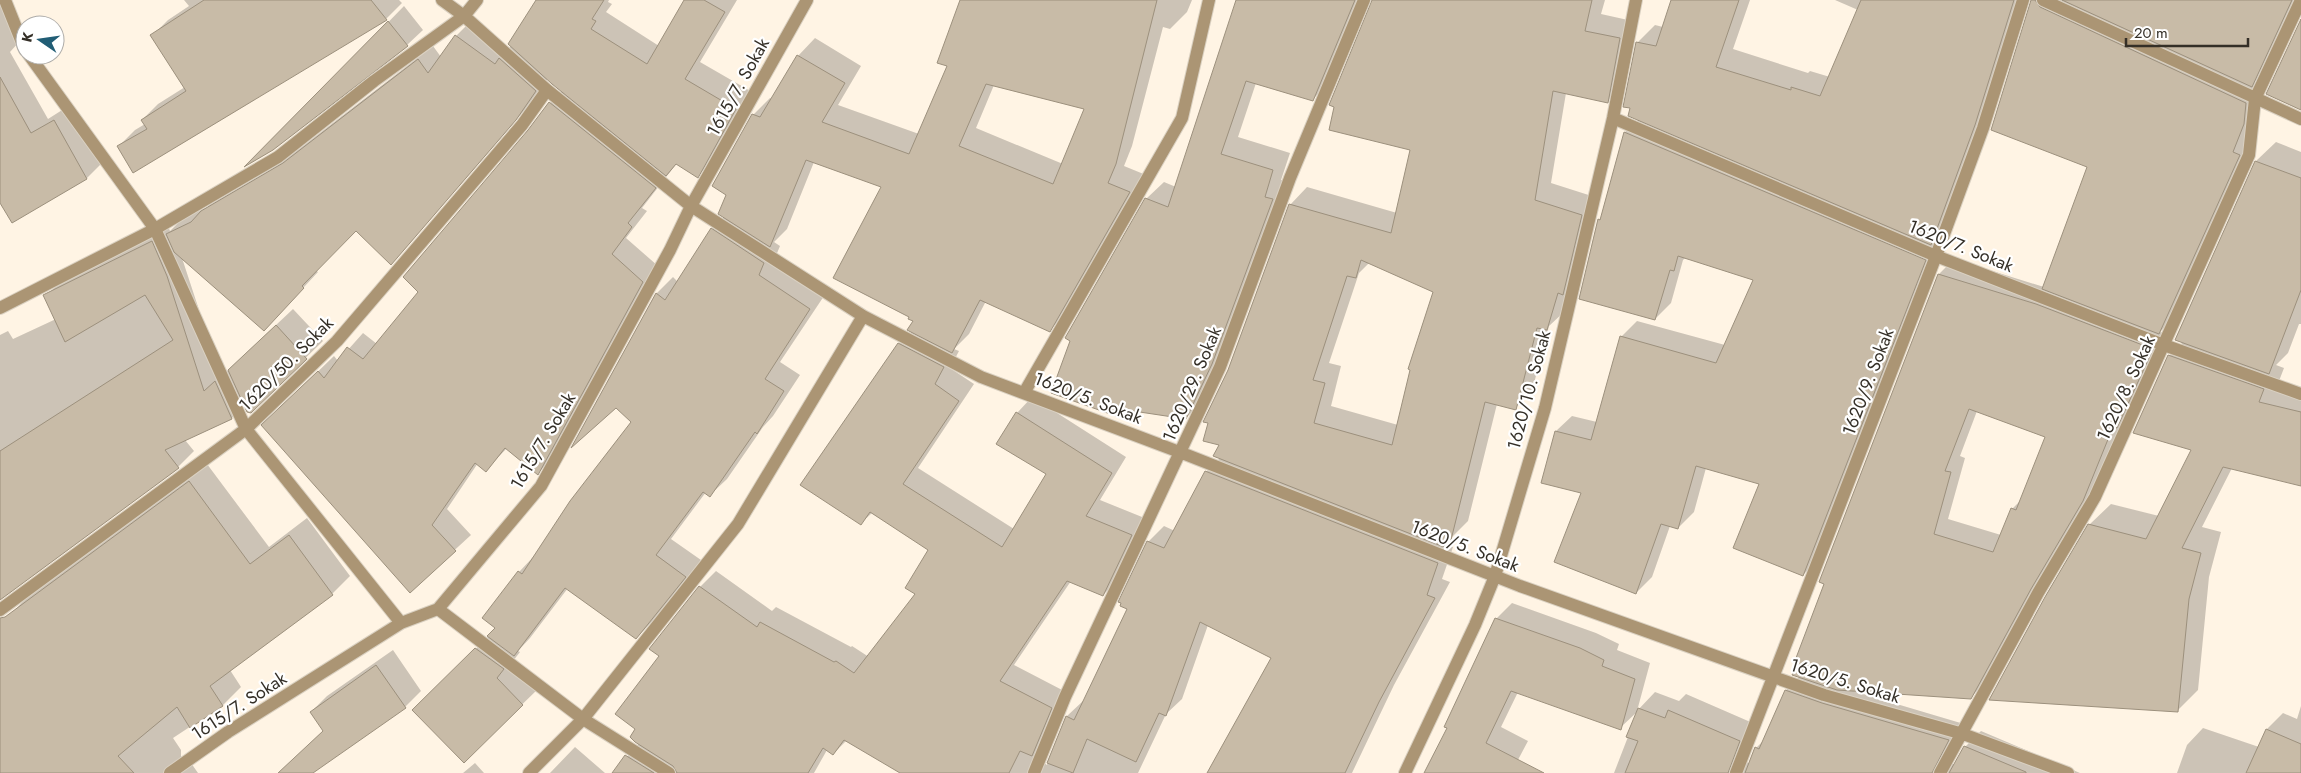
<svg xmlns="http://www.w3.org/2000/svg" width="2301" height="773" viewBox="0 0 2301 773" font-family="Jost,sans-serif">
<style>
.shadow{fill:#0003;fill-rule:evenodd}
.building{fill:#c8bba7;stroke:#9c907d;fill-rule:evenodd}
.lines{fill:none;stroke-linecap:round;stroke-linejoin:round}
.minor-casing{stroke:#dad1c2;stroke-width:14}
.minor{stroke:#ab9574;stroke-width:12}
.labels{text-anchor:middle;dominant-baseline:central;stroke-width:4.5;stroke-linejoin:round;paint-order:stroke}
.street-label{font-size:18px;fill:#342f27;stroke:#fff}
</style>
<rect width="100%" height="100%" fill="#fff4e4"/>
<path class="shadow" d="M 184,0 L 399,0 L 402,3 L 386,19 L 119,146 L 135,130 L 145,124 L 142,120 L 158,104 L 185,87 L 152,36 L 168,20 L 189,6 Z
M 537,0 L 609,0 L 608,2 L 612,4 L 606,12 L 659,46 L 686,0 L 737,0 L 700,62 L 752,92 L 714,159 L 698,176 L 677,163 L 642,208 L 647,211 L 626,238 L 658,266 L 553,458 L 538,473 L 507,448 L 486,470 L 478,463 L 447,509 L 471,535 L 410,591 L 278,410 L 334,356 L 338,361 L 363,333 L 377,344 L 419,292 L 529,131 L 550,103 L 562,90 L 548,78 L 530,104 L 391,264 L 356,229 L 315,270 L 318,272 L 278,315 L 182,258 L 221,377 L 293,309 L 323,341 L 251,411 L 246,403 L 232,418 L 185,440 L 194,451 L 178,467 L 0,568 L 0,335 L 8,331 L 13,339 L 56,319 L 49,293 L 65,277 L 168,226 L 170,231 L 182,219 L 207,207 L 217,197 L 299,149 L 433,46 L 441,57 L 456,36 L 471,21 L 509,49 Z
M 961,0 L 1192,0 L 1187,12 L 1170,29 L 1163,27 L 1132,146 L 1124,166 L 1146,175 L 1067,313 L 1050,330 L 986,301 L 969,334 L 954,349 L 959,351 L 950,368 L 974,384 L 918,468 L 1014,529 L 1048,474 L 1017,413 L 1032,397 L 1126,457 L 1100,500 L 1147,519 L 1119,579 L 1103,595 L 1071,581 L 1014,665 L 1066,692 L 1043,762 L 1047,765 L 1067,716 L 1083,701 L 1084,702 L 1129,608 L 1148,542 L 1164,526 L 1175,531 L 1206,472 L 1220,458 L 1229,370 L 1290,205 L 1307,187 L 1397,213 L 1412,149 L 1373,0 L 1605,0 L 1601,14 L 1637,22 L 1624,85 L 1607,102 L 1566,93 L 1551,183 L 1598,198 L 1564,312 L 1549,326 L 1532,391 L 1515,408 L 1497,404 L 1468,521 L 1445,544 L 1453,547 L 1442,579 L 1450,582 L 1394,685 L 1352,773 L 1225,773 L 1273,657 L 1208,625 L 1182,699 L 1166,714 L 1138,773 L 903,773 L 847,740 L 833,754 L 827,750 L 814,773 L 613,773 L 639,743 L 637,729 L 661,656 L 651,649 L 700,587 L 716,571 L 772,611 L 776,607 L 851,647 L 852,646 L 869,657 L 917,594 L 930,549 L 872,513 L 861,523 L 899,344 L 912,331 L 915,321 L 882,186 L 814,162 L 787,229 L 774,242 L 780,246 L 775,258 L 826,293 L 780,362 L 800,375 L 773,416 L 763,427 L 727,479 L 710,495 L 706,492 L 671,539 L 701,560 L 652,622 L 636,638 L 568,588 L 530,638 L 518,651 L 520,652 L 513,661 L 539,688 L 464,761 L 414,710 L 497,628 L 519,572 L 535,555 L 632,422 L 616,406 L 576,442 L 657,293 L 673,277 L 678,282 L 712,229 L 725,216 L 727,194 L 753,115 L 770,98 L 772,99 L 798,56 L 815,38 L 861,66 L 838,105 L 919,134 L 949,65 ZM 994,85 L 1086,108 L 1063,164 L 976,128 ZM 1370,262 L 1434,292 L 1398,425 L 1331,406 L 1341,366 L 1329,363 L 1359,273 Z
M 1238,0 L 1364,0 L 1330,82 L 1313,99 L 1256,83 L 1238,137 L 1290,153 L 1281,180 L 1290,182 L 1203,401 L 1186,418 L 1138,411 L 1130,419 L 1146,199 L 1164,182 L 1176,187 Z
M 1672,0 L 1750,0 L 1733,49 L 1808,73 L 1810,71 L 1830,77 L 1858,10 L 1835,0 L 2026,0 L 1948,226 L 1933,241 L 1941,244 L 1819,559 L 1803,575 L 1760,483 L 1706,468 L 1694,512 L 1678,528 L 1670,526 L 1652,577 L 1636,593 L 1583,492 L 1556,431 L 1572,416 L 1597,422 L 1621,337 L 1637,321 L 1725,345 L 1755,280 L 1686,257 L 1683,260 L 1671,303 L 1655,319 L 1599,220 L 1603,216 L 1625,132 L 1639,119 L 1637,43 L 1655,25 L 1663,27 Z
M 2032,0 L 2300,0 L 2269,68 L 2255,82 L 2263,85 L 2261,106 L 2250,135 L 2257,138 L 2176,316 L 2160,332 L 2167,334 L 2098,485 L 1986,682 L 1971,697 L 1853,691 L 1964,724 L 1949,760 L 1953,764 L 1955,765 L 1965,747 L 1981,731 L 2080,773 L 1614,773 L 1638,711 L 1620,728 L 1518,692 L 1501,727 L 1528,741 L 1511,773 L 1426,773 L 1449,728 L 1496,619 L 1512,603 L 1596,633 L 1619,644 L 1617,650 L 1650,663 L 1637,711 L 1655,692 L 1679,701 L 1686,694 L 1755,724 L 1746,761 L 1749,764 L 1756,748 L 1765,739 L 1786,690 L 1800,676 L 1939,274 L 1954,259 L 2044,287 L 2089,167 ZM 1977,411 L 2047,436 L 2021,500 L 2012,509 L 2001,535 L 1948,519 L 1965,458 L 1960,456 Z
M 0,3 L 19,42 L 10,52 L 48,119 L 70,105 L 103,162 L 87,178 L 12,222 L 0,200 Z
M 404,6 L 423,30 L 407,45 L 252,162 Z
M 2276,142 L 2301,152 L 2301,324 L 2299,324 L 2288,353 L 2276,365 L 2284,368 L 2279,381 L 2301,387 L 2301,482 L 2232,468 L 2202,527 L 2221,532 L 2209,577 L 2198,690 L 2177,711 L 2089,525 L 2111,504 L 2159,516 L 2193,449 L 2169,356 L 2183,342 L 2176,339 L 2256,161 Z
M 207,464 L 269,547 L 307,518 L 350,576 L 332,594 L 230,670 L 241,687 L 223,705 L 173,738 L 181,750 L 181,759 L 191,763 L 198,773 L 0,773 L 0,635 L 13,612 L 31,593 Z
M 393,650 L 421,691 L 405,707 L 310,773 L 279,773 L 324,730 L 311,712 L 327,696 Z
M 2301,706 L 2301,773 L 2177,773 L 2187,745 L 2203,728 L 2259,747 L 2267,729 L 2283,713 L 2297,719 Z
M 575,747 L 605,773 L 550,773 Z
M 475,763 L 484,773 L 463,773 Z"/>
<path class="building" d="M 204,0 L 371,0 L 387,20 L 133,173 L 117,146 L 147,129 L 141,120 L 186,91 L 150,35 Z
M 536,0 L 604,0 L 592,19 L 596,21 L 591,29 L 647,64 L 684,0 L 704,0 L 725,12 L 685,79 L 736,109 L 698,178 L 676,164 L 666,176 L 552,84 L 508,44 Z
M 960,0 L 1157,0 L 1116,164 L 1108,183 L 1130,192 L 1050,332 L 980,300 L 952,353 L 907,330 L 913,321 L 908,319 L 909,317 L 833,278 L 881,187 L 806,160 L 770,247 L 718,214 L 726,195 L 712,186 L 752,114 L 760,117 L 797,55 L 845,83 L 822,122 L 909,154 L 947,66 L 937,63 ZM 986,84 L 1084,109 L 1053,184 L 959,146 Z
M 1236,0 L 1355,0 L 1313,101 L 1246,81 L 1221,154 L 1273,170 L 1265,197 L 1273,199 L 1212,364 L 1186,419 L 1133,411 L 1130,421 L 1051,393 L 1070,341 L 1065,338 L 1145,198 L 1168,207 Z
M 1372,0 L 1592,0 L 1585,31 L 1620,38 L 1608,103 L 1553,91 L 1535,200 L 1582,215 L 1563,295 L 1558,293 L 1547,330 L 1537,328 L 1516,410 L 1485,402 L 1451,540 L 1447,538 L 1444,547 L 1213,456 L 1219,445 L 1203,441 L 1208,423 L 1203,422 L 1228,370 L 1289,204 L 1391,233 L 1410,150 L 1329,130 L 1334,107 L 1329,105 ZM 1361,260 L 1433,292 L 1408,369 L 1410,370 L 1392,445 L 1314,423 L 1325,383 L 1313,380 L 1347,276 L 1356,278 Z
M 1671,0 L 1739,0 L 1716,67 L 1791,90 L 1791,87 L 1820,96 L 1861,0 L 2014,0 L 1975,125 L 1931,245 L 1628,116 L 1630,108 L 1623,107 L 1636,42 L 1656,46 Z
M 2031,0 L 2035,0 L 2040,7 L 2246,103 L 2244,124 L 2233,152 L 2240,155 L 2159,334 L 2042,289 L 2087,167 L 1991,130 Z
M 2062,0 L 2292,0 L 2252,87 Z
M 2301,19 L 2301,110 L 2266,94 Z
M 388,21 L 408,46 L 273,150 L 244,167 Z
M 455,35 L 495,64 L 499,58 L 536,91 L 516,120 L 391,265 L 356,231 L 302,286 L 304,288 L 264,331 L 174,252 L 166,234 L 191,222 L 201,211 L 283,163 L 418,59 L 428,73 Z
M 0,77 L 31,133 L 54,120 L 87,179 L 12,223 L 0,203 Z
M 549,102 L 656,188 L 628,223 L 632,227 L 612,254 L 643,282 L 538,475 L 505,448 L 486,472 L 475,463 L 432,525 L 456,551 L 410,593 L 261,425 L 318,371 L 324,378 L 347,347 L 363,359 L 418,292 L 403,277 L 528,130 Z
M 1624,132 L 1926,260 L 1803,576 L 1733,548 L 1759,484 L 1696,466 L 1678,529 L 1661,524 L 1636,594 L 1554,562 L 1581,493 L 1541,483 L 1555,431 L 1591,440 L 1620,336 L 1716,363 L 1753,280 L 1678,256 L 1674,271 L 1670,270 L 1655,320 L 1579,299 L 1598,219 L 1600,220 Z
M 2255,161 L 2301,178 L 2301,290 L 2269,374 L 2175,340 Z
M 711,228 L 764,263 L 759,275 L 810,309 L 765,379 L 784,391 L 757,434 L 755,432 L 710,497 L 703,492 L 656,555 L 686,577 L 636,639 L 565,588 L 514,656 L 487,636 L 495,628 L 482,618 L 518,571 L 522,574 L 570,501 L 631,422 L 616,408 L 571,448 L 656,293 L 665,300 Z
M 152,241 L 167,276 L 204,391 L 215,381 L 232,419 L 165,450 L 179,468 L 0,600 L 0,451 L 173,340 L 145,295 L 65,342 L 43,295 Z
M 1938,274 L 2036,304 L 2153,349 L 2117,428 L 2113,427 L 2083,501 L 2031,589 L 1971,699 L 1837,690 L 1792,675 L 1799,659 L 1796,658 L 1824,584 L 1819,582 ZM 1969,409 L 2045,437 L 2016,510 L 2011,508 L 1993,552 L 1934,534 L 1951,472 L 1945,471 Z
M 276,325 L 307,359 L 251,413 L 247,412 L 228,370 Z
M 898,343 L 944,367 L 935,384 L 959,401 L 903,484 L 1002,547 L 1046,474 L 996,444 L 1016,412 L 1112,473 L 1086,516 L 1132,535 L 1103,596 L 1067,581 L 1000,681 L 1052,708 L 1032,756 L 1020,751 L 1009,773 L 900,773 L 844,740 L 833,755 L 823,748 L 808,773 L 677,773 L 673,766 L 635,742 L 630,737 L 635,729 L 615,714 L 659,656 L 649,649 L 699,586 L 757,627 L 760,622 L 834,662 L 836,661 L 854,673 L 915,594 L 905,588 L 928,550 L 870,512 L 861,525 L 800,485 Z
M 2168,355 L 2264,389 L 2259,402 L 2301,412 L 2301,486 L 2223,467 L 2182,548 L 2201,553 L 2189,599 L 2178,712 L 1989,700 L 2045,597 L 2088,524 L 2146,539 L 2191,450 L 2133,433 Z
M 1205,471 L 1438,563 L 1427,595 L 1435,598 L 1379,702 L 1345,773 L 1207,773 L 1271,658 L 1200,622 L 1166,716 L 1159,713 L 1136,762 L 1087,739 L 1073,773 L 1047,763 L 1066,716 L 1074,720 L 1127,609 L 1120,606 L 1121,603 L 1118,602 L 1147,541 L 1164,548 Z
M 189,481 L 250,564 L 289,535 L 333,595 L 210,686 L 223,706 L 190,728 L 177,707 L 118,756 L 134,773 L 0,773 L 0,618 L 5,617 Z
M 1495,618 L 1580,648 L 1604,660 L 1602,666 L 1635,679 L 1621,730 L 1511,691 L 1486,743 L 1544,773 L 1424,773 L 1447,728 L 1444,727 Z
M 475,648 L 504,669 L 497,678 L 523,705 L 464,763 L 412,710 Z
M 376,665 L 406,708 L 313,773 L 278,773 L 323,731 L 310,712 Z
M 1785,690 L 1822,703 L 1949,740 L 1932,773 L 1745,773 L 1755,747 L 1759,749 Z
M 1638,708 L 1665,718 L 1668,710 L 1740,741 L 1728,773 L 1625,773 L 1638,741 L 1626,737 Z
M 2266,729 L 2301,744 L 2301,773 L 2246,773 Z
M 1964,746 L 2026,772 L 2026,773 L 1949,773 Z
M 625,755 L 654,773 L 612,773 Z"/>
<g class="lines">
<g class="minor-casing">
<path id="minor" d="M 5,0 L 25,50
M 442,0 L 464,16 L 547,90 L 691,206 L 863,316 L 981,377 L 1182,453 L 1520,586 L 1824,695 L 1963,734 L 2068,773
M 2043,0 L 2301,119
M 29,55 L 155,229 L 246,429 L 401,623
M 1613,118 L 1936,256 L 2164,345 L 2301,394
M 0,308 L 155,229 L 278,157 L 374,81 L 464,16 L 477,0
M 1024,393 L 1182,118 L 1209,0
M 438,609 L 583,719 L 669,773
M 0,610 L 246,429 L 337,341 L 522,125 L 547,90
M 170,773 L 228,732 L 401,623 L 438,609 L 541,486 L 670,250 L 691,206 L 807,0
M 529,773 L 583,719 L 738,524 L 863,316
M 1034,773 L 1065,697 L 1220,367 L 1290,178 L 1364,0
M 1405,773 L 1475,625 L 1495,576 L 1545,408 L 1613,118 L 1636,0
M 1736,773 L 1936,256 L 1983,128 L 2023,0
M 1940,773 L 2038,593 L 2095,497 L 2249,155 L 2255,99 L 2301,0"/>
</g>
<use href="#minor" class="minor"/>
</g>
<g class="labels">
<g class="street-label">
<text transform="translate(738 87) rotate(-61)">1615/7. Sokak</text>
<text transform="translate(1961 246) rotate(22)">1620/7. Sokak</text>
<text transform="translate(286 364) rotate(-45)">1620/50. Sokak</text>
<text transform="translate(1868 382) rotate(-69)">1620/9. Sokak</text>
<text transform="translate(1192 384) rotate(-67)">1620/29. Sokak</text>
<text transform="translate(2126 388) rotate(-65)">1620/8. Sokak</text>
<text transform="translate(1529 390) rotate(-75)">1620/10. Sokak</text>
<text transform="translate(1088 398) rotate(21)">1620/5. Sokak</text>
<text transform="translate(543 441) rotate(-59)">1615/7. Sokak</text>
<text transform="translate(1465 546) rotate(21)">1620/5. Sokak</text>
<text transform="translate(1845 681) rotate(17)">1620/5. Sokak</text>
<text transform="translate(239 706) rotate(-33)">1615/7. Sokak</text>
</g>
</g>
<g transform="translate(40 40) rotate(283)"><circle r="24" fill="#ffffff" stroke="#aeaca9"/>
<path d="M0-4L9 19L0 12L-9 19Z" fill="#215d75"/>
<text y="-8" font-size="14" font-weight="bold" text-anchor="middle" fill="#342f27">K</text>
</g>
<path d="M2126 38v8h122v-8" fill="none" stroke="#342f27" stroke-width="2.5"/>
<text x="2134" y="38" font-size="15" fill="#342f27" stroke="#ffffff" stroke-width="4" paint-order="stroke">20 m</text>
</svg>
